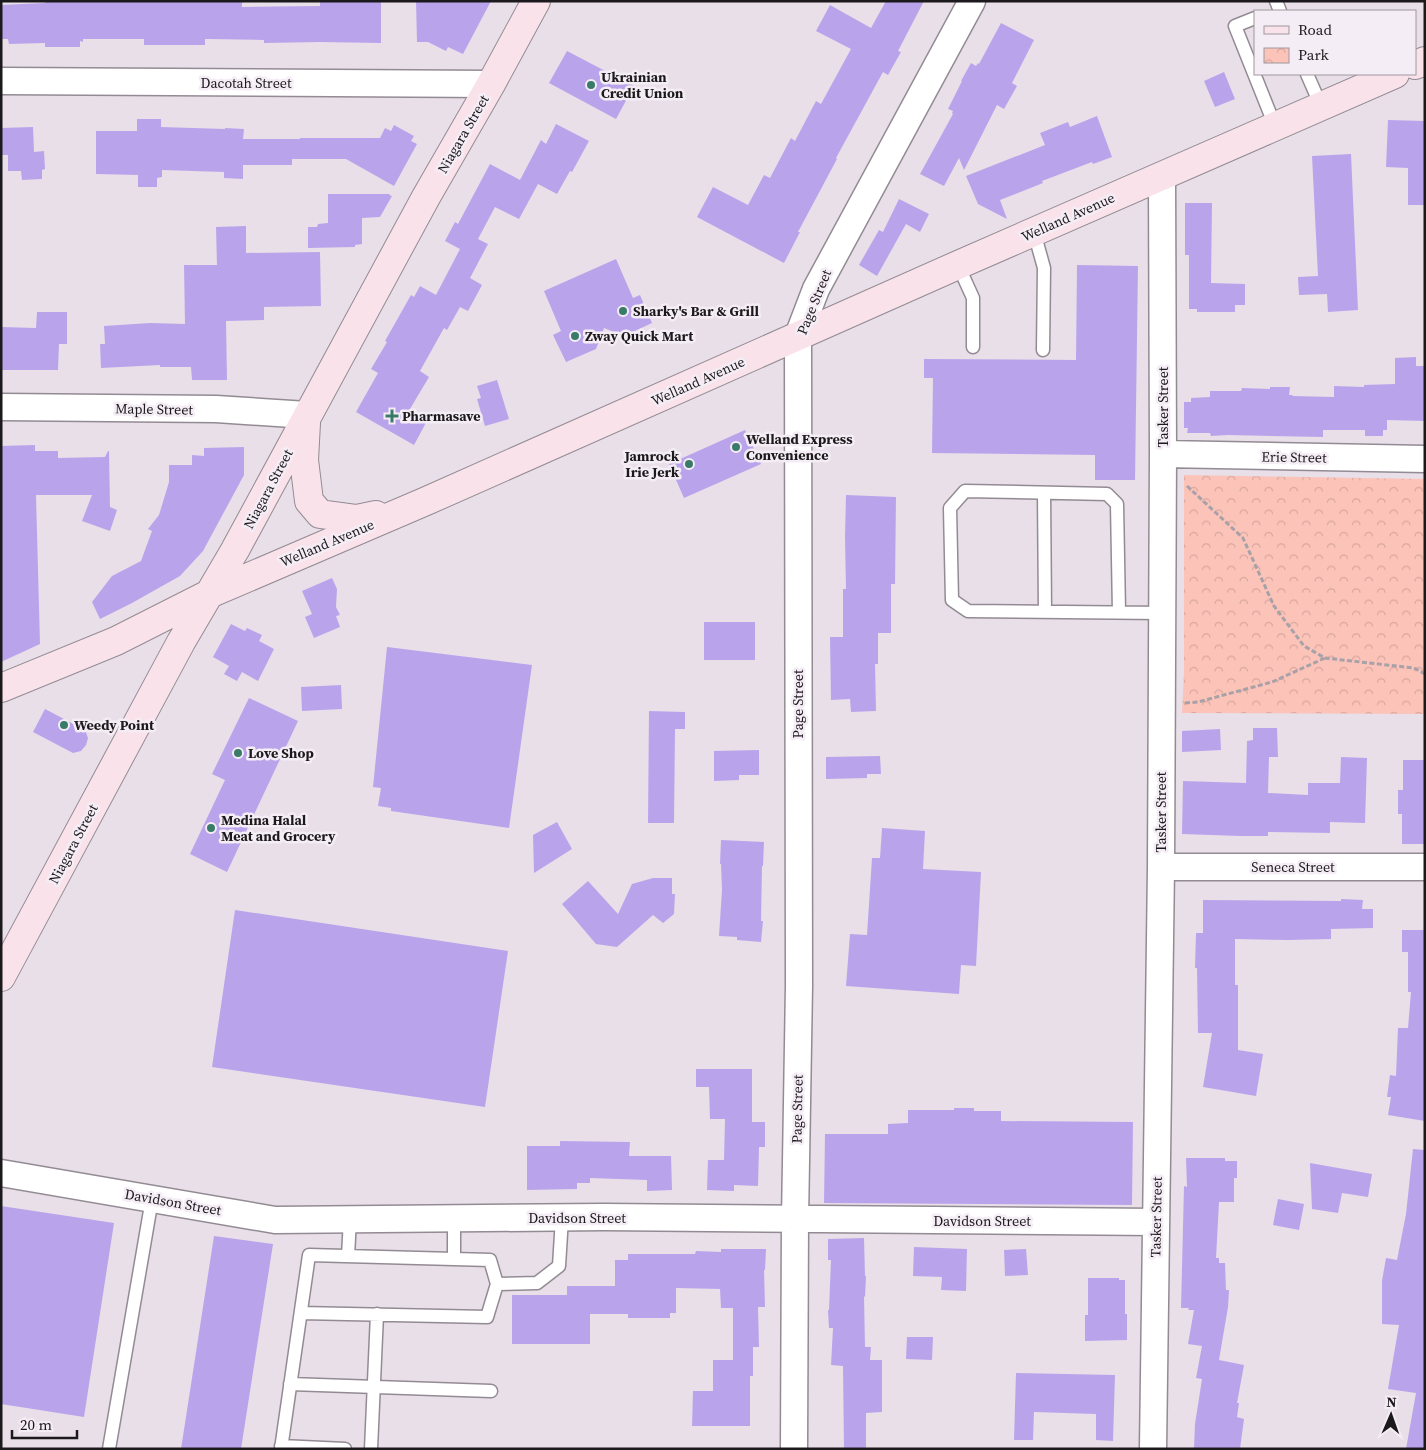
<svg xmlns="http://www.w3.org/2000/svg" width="1426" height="1450" viewBox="0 0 1426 1450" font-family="'Source Serif 4',serif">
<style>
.park{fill:url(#park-crowns)}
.building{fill:#b9a4ec}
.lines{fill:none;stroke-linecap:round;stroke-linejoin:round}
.service-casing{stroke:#938b93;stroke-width:15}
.minor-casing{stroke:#938b93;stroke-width:29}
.secondary-casing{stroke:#938b93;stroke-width:30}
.path{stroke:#a8a1a8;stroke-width:3;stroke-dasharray:5 2.5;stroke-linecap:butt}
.service{stroke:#fff;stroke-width:12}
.minor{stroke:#fff;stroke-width:26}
.secondary{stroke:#fae2ea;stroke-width:28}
.poi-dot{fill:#397a69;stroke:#f5edf5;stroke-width:2}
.labels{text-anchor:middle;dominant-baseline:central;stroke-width:5;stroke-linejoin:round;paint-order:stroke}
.poi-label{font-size:14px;font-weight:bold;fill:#1c191c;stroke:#f5edf5;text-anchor:start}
.street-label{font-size:14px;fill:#1c191c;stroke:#f5edf5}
</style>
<defs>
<pattern id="park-crowns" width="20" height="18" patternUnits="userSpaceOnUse" patternTransform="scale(1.25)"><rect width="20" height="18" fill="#fcc3b9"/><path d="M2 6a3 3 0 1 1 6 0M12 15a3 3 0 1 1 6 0" fill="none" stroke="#d7a79e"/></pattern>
</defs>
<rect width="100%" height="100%" fill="#e8dfe8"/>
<path class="park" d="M 1184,475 L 1425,479 L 1425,714 L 1182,713 L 1184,672 Z"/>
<path class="building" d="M 45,1 L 242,1 L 242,7 L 320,6 L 320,2 L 381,2 L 381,43 L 320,42 L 264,43 L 264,40 L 208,39 L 205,39 L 205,45 L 144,45 L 144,39 L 83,39 L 83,42 L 80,41 L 80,47 L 45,47 L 45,43 L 9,44 L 8,39 L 1,39 L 1,5 L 45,3 Z
M 416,1 L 491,1 L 463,54 L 448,47 L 446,51 L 428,42 L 417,42 Z
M 886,1 L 924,1 L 898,51 L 901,52 L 888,75 L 883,72 L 836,158 L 837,159 L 798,232 L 800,232 L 784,263 L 697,217 L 713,187 L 748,205 L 764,175 L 770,178 L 791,138 L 795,141 L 816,101 L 821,104 L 851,49 L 816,31 L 830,5 L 871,28 Z
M 1001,23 L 1034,40 L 1012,83 L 1017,86 L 1004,109 L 997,105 L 964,170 L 959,158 L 944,186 L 920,174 L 953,114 L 952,113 L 953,111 L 948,109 L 962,81 L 961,81 L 971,63 L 976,66 L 978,63 L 979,64 Z
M 567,51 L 634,86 L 616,119 L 549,83 Z
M 1224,72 L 1235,99 L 1215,107 L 1204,81 Z
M 1097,116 L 1112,157 L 1093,164 L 1092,162 L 1042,181 L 1043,183 L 1000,200 L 1007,219 L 978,204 L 966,176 L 1045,145 L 1040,133 L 1068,122 L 1070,127 Z
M 137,119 L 161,119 L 161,127 L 225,129 L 225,128 L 244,129 L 243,139 L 300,139 L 300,138 L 380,138 L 385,128 L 391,131 L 394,125 L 414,136 L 411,141 L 417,144 L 394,186 L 346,159 L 292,159 L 292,165 L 243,165 L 243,179 L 224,178 L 224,172 L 162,170 L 162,177 L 157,178 L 157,187 L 138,187 L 138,175 L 96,174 L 96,131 L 137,131 Z
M 1388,120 L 1425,121 L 1425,205 L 1408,205 L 1408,168 L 1386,167 Z
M 556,124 L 589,141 L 572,172 L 570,171 L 557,194 L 538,184 L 519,219 L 495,207 L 478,239 L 488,244 L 470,278 L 482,285 L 468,311 L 460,307 L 447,330 L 444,328 L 420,371 L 429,377 L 410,409 L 428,419 L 414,445 L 356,412 L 378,373 L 371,369 L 387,342 L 385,341 L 411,295 L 414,297 L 420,286 L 436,295 L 460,249 L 445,241 L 455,222 L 458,224 L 490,164 L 520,180 L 541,140 L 546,144 Z
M 33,127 L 34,152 L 44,151 L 45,169 L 42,170 L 42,179 L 22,180 L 21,171 L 8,171 L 8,155 L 1,155 L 1,128 Z
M 1351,154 L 1358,310 L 1328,312 L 1327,294 L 1299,295 L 1298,277 L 1318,276 L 1312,156 Z
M 328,194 L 390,194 L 389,195 L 392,196 L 380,217 L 362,218 L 362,244 L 355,245 L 355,247 L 308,248 L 308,227 L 317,227 L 318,224 L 328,223 Z
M 899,199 L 929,214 L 920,232 L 906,224 L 877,276 L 859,265 L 879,230 L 883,232 Z
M 1185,203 L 1212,203 L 1211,283 L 1245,284 L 1245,305 L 1235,305 L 1235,312 L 1197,312 L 1197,309 L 1189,309 L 1189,255 L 1185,255 Z
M 246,226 L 246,253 L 320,252 L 321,306 L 264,307 L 264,320 L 226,321 L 227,380 L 192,380 L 191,367 L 160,367 L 160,365 L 101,368 L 100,344 L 105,344 L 104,326 L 150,323 L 185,324 L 184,265 L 217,265 L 216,227 Z
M 616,259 L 633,298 L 640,295 L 652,323 L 624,336 L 604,328 L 596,349 L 566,362 L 553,335 L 561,331 L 544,291 Z
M 1077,265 L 1138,266 L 1135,480 L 1095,480 L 1095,455 L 932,453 L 933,378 L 924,378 L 924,359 L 1076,360 Z
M 37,312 L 67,312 L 67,344 L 59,344 L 58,370 L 1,370 L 1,327 L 36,328 Z
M 1416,357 L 1416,366 L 1425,366 L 1425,421 L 1387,420 L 1387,430 L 1383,430 L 1383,436 L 1365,436 L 1365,430 L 1323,430 L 1323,437 L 1228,435 L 1211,436 L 1210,433 L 1187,433 L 1188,428 L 1184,428 L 1184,402 L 1191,402 L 1191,398 L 1210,397 L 1210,391 L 1241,391 L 1242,388 L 1270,389 L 1270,387 L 1290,387 L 1289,395 L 1293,395 L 1292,396 L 1334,397 L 1334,386 L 1364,387 L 1364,385 L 1395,384 L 1395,358 Z
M 497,380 L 509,419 L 485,426 L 477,399 L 481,398 L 477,386 Z
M 745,430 L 761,464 L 684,498 L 669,464 Z
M 35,445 L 35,451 L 58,451 L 58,458 L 105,457 L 108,451 L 109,451 L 110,507 L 117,510 L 110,531 L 82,521 L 92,495 L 36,495 L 40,644 L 1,662 L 1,446 Z
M 244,447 L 244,475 L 203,551 L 180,576 L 132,603 L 100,619 L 92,602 L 112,576 L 141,561 L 152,531 L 148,529 L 159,515 L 169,482 L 169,465 L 192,465 L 192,455 L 204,456 L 204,448 Z
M 846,495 L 896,497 L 895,584 L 891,584 L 891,633 L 878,633 L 878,664 L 875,664 L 876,711 L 851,712 L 850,699 L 831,700 L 830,637 L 843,637 L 843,589 L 846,589 L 845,537 Z
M 332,578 L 337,589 L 336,607 L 340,615 L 336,616 L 340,627 L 314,638 L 305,617 L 312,614 L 302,591 Z
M 704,622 L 755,622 L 755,660 L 704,660 Z
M 231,624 L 245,631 L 247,628 L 262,635 L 259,641 L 274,649 L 258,681 L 242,672 L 237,681 L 224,674 L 229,666 L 213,657 Z
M 387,647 L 532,665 L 509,828 L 391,811 L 391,808 L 378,806 L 381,788 L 373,787 Z
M 341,685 L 342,709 L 302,711 L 301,687 Z
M 249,698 L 298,721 L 227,872 L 190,854 L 225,780 L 212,774 Z
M 45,709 L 85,730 L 88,738 L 86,745 L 81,751 L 73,753 L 33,732 Z
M 649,711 L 685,712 L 685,729 L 675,729 L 674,823 L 648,823 Z
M 1253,728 L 1277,728 L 1278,757 L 1269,757 L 1268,793 L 1308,795 L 1308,783 L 1340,783 L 1341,757 L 1367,758 L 1365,823 L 1330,822 L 1330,833 L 1268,832 L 1268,836 L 1240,836 L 1182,834 L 1183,781 L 1246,783 L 1247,741 L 1253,740 Z
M 1220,729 L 1221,750 L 1182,752 L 1182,731 Z
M 759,750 L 759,775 L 739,775 L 739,780 L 714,781 L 714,751 Z
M 880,756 L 881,774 L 867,774 L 867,778 L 826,779 L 826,757 Z
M 1403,760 L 1425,760 L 1425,844 L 1402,844 L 1402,814 L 1398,814 L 1398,790 L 1403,790 Z
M 557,822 L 572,849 L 534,873 L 533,835 Z
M 882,828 L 925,831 L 923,869 L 981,872 L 976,966 L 961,965 L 959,994 L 846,986 L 850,934 L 867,935 L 872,858 L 880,858 Z
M 721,840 L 764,842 L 763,866 L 762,866 L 761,921 L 763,921 L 761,942 L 737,940 L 737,937 L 719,936 L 722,890 L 721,864 L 720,864 Z
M 653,878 L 672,878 L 672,894 L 675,894 L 674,914 L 663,923 L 653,915 L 617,947 L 596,944 L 562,904 L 588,881 L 618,914 L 632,884 Z
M 1341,899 L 1363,900 L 1362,909 L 1373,909 L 1373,928 L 1331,929 L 1331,939 L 1288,940 L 1235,939 L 1235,985 L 1238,985 L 1238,1050 L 1263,1054 L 1256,1096 L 1203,1087 L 1212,1033 L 1198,1033 L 1197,968 L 1195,968 L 1196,933 L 1203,933 L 1203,900 L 1341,901 Z
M 235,910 L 508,951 L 485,1107 L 212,1067 Z
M 1402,930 L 1425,930 L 1425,1121 L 1388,1115 L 1391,1097 L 1387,1097 L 1390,1075 L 1396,1076 L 1398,1028 L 1408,1028 L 1411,992 L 1408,992 L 1408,952 L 1402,952 Z
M 696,1069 L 752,1069 L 752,1122 L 765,1122 L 765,1147 L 759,1147 L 758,1186 L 734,1185 L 734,1191 L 707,1190 L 708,1160 L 724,1160 L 725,1119 L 710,1119 L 709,1087 L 696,1087 Z
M 954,1108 L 974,1108 L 974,1111 L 1001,1111 L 1001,1121 L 1133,1122 L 1132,1205 L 824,1203 L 825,1134 L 888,1134 L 888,1124 L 908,1123 L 908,1110 L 954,1110 Z
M 560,1141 L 630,1142 L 629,1156 L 671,1156 L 672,1190 L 647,1191 L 647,1180 L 590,1178 L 590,1183 L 577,1183 L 577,1189 L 527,1190 L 527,1146 L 560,1146 Z
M 1413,1149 L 1425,1150 L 1425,1449 L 1406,1449 L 1416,1393 L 1388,1389 L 1399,1325 L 1382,1324 L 1382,1281 L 1386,1258 L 1397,1260 L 1406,1214 Z
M 1186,1158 L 1225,1158 L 1225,1161 L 1237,1161 L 1237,1178 L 1234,1178 L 1234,1202 L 1219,1202 L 1216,1258 L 1219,1258 L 1219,1263 L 1225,1263 L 1226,1290 L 1229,1290 L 1228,1307 L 1219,1360 L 1244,1365 L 1237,1403 L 1239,1403 L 1237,1417 L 1244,1419 L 1240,1449 L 1194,1449 L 1195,1424 L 1202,1379 L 1196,1378 L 1202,1346 L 1188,1344 L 1194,1310 L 1188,1310 L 1189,1308 L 1181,1308 L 1184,1186 L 1187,1187 Z
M 1310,1163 L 1372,1174 L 1368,1197 L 1342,1193 L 1338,1213 L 1312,1209 Z
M 1278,1199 L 1304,1204 L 1299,1230 L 1273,1225 Z
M 1,1206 L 114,1223 L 84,1417 L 1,1404 Z
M 214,1236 L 273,1244 L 241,1449 L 181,1449 Z
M 864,1238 L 865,1276 L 866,1276 L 865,1297 L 864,1296 L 865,1347 L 871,1347 L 870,1360 L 882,1360 L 882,1412 L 866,1413 L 866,1449 L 844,1449 L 843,1366 L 831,1365 L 833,1328 L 829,1328 L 828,1310 L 829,1310 L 831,1260 L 828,1260 L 828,1239 Z
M 914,1247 L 967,1249 L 966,1291 L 941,1290 L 942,1277 L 913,1276 Z
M 721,1249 L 766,1249 L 765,1270 L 764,1270 L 765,1307 L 758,1307 L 759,1347 L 753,1347 L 753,1376 L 750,1376 L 750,1426 L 692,1426 L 693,1391 L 713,1391 L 713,1360 L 733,1360 L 733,1308 L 721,1308 L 720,1289 L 676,1288 L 676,1313 L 670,1313 L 670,1318 L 628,1318 L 628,1314 L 590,1314 L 590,1344 L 512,1344 L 512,1295 L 567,1295 L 567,1286 L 615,1286 L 615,1260 L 628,1260 L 628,1254 L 695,1254 L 696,1251 L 721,1252 Z
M 1026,1249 L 1028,1275 L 1005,1276 L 1004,1250 Z
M 1088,1278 L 1119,1278 L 1119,1280 L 1125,1280 L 1125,1314 L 1127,1314 L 1127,1340 L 1085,1341 L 1085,1315 L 1088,1315 Z
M 907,1337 L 933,1337 L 932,1360 L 906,1359 Z
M 1016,1373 L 1115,1375 L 1113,1441 L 1096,1440 L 1096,1414 L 1034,1412 L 1033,1440 L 1014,1440 Z"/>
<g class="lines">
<g class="service-casing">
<path id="service" d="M 1276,1 L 1280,11
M 1255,18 L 1235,26 L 1275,126
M 1307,74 L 1321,106
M 1034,232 L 1044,268 L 1043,350
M 958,265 L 973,298 L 973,347
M 1044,493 L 1045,612
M 1119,612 L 1117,504 L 1107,494 L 965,491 L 950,508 L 952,600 L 968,611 L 1162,613
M 454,1219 L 454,1258
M 348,1256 L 350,1219
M 301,1313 L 487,1317 L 497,1284
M 290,1384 L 491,1391
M 281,1446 L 345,1449
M 109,1449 L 152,1199
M 281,1449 L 309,1255 L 490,1260 L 497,1284 L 537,1283 L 559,1266 L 562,1218
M 371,1449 L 377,1314"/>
</g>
<g class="minor-casing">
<path id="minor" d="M 1,81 L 491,84
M 1,407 L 216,409 L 307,415
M 1163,454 L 1425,459
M 1161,867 L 1425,867
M 1,1173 L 275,1220 L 604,1217 L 1156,1222
M 794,1449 L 795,1220 L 799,986 L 798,336 L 816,289 L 972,1
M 1153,1449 L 1161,867 L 1163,454 L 1162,176"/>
</g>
<g class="secondary-casing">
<path id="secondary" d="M 1415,65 L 1425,61
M 306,423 L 304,460 L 309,501 L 320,514 L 357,519 L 376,515
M 1,688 L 116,641 L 207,595 L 424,502 L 958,265 L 1395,74
M 1,977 L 181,642 L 235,550 L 426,197 L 491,84 L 536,1"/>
</g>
<path class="path" d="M 1187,486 L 1243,538 L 1274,606 L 1304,646 L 1325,658 L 1414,668 L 1425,674
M 1185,703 L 1198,702 L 1272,682 L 1325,658"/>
<use href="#service" class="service"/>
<use href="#minor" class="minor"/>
<use href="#secondary" class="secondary"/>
</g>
<g class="poi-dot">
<circle cx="591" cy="85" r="5"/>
<circle cx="623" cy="311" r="5"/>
<circle cx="575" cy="336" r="5"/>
<path d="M389.5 408.5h5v5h5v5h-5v5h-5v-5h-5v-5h5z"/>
<circle cx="736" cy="447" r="5"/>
<circle cx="689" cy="464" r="5"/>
<circle cx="64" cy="725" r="5"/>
<circle cx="238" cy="753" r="5"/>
<circle cx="211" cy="828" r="5"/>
</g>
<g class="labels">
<g class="poi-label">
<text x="601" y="77">Ukrainian<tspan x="601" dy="16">Credit Union</tspan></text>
<text x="633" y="311">Sharky's Bar &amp; Grill</text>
<text x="585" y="336">Zway Quick Mart</text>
<text x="402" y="416">Pharmasave</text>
<text x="746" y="439">Welland Express<tspan x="746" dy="16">Convenience</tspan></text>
<text x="679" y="456" text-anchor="end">Jamrock<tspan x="679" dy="16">Irie Jerk</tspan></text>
<text x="74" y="725">Weedy Point</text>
<text x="248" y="753">Love Shop</text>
<text x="221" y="820">Medina Halal<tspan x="221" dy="16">Meat and Grocery</tspan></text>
</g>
<g class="street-label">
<text x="246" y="83">Dacotah Street</text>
<text transform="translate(463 134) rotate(-60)">Niagara Street</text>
<text transform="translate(1068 217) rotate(-24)">Welland Avenue</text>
<text transform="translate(814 302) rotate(-68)">Page Street</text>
<text transform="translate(698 381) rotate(-24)">Welland Avenue</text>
<text transform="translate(1163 407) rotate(-90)">Tasker Street</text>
<text transform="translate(154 409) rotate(1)">Maple Street</text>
<text transform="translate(1294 457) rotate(1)">Erie Street</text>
<text transform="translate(268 489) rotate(-62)">Niagara Street</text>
<text transform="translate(327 543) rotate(-23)">Welland Avenue</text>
<text transform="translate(798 704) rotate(-90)">Page Street</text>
<text transform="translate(1161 812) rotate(-90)">Tasker Street</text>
<text transform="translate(73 844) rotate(-62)">Niagara Street</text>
<text x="1293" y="867">Seneca Street</text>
<text transform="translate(797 1109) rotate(-89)">Page Street</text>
<text transform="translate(173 1202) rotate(10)">Davidson Street</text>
<text transform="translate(1156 1217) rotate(-89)">Tasker Street</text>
<text x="577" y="1218">Davidson Street</text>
<text x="982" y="1221">Davidson Street</text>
</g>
</g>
<rect width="1426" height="1450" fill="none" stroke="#1c191c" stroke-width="5"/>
<rect x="1254" y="10" width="162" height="65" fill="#f5edf5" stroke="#9e989e"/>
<rect x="1264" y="26" width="25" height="8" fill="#fae2ea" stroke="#9e989e"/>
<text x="1298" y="35" font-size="15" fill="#1c191c">Road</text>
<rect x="1264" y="48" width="25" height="15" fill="url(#park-crowns)" stroke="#9e989e"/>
<text x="1298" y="60" font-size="15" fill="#1c191c">Park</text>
<g transform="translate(1391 1415) rotate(2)" stroke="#f5edf5" stroke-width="4" paint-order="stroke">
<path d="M0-4L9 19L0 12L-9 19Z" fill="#1c191c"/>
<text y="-8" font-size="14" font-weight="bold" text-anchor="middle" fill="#1c191c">N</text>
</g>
<path d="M12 1430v8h65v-8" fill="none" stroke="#1c191c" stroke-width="2.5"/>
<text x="20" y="1430" font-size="15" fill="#1c191c" stroke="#f5edf5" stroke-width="4" paint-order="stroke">20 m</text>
</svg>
